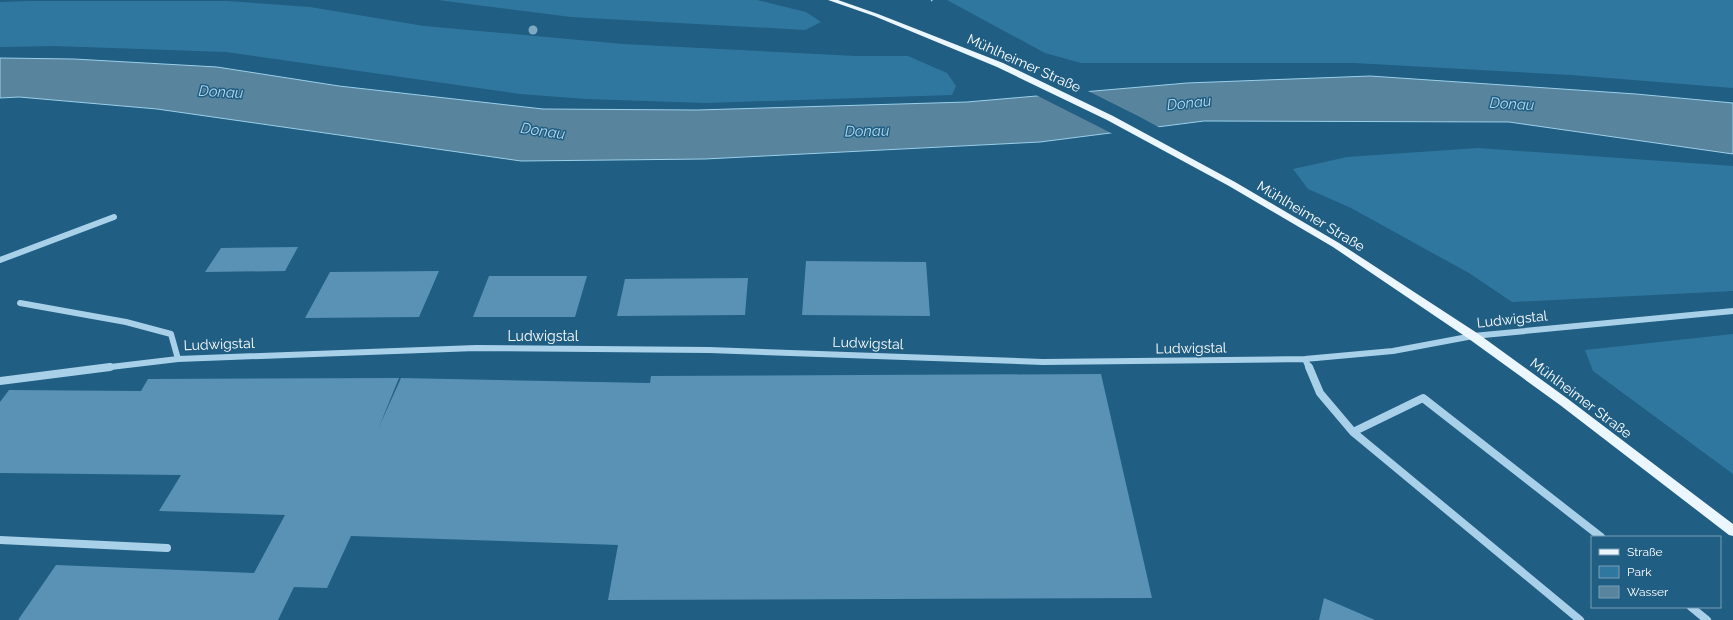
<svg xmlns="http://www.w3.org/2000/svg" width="1733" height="620" viewBox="0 0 1733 620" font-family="Raleway,sans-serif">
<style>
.green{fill:#3077a0}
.water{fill:#58849e;stroke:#9bcfea}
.pier{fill:#205e83}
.building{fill:#5992b4}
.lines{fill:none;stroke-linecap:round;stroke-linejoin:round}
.path{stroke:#a8d1e9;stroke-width:2;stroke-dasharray:1.5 2.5;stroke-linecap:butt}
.minor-far1{stroke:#a8d1e9;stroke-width:6}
.minor{stroke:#a8d1e9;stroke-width:8}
.major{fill:#ebf6fe;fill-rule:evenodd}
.tree{fill:#7fa9c3}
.labels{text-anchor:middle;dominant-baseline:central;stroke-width:3;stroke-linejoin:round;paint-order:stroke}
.street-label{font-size:14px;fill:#fff;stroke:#205e83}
.water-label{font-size:15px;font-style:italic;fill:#b3dbf0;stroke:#205e83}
</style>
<rect width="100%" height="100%" fill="#205e83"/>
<path class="green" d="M 438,0 L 757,0 L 806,12 L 821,22 L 805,30 L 571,17 Z
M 947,0 L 1733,0 L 1733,88 L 1571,75 L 1354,63 L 1081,63 L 1045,53 Z
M 31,1 L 227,1 L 310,7 L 424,26 L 623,44 L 856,56 L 908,56 L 947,73 L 956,86 L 952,95 L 706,103 L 586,99 L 520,94 L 226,52 L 55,46 L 0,47 L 0,2 Z
M 1478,148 L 1733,166 L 1733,291 L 1512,302 L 1469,273 L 1351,208 L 1308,189 L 1293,169 L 1347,157 Z
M 1733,334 L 1733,474 L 1593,371 L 1585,350 Z"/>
<path class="water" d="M 0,58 L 74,59 L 217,67 L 339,86 L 543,109 L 697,110 L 967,102 L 1187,83 L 1370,76 L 1636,94 L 1733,103 L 1733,154 L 1509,122 L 1204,121 L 1040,142 L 705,159 L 521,161 L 157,109 L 19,97 L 0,98 Z"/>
<path class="pier" d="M 1086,90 L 1140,117 L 1162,129 L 1115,135 L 1034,94 Z"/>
<path class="building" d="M 298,247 L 285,271 L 205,272 L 221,248 Z
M 806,261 L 926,262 L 930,316 L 802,315 Z
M 439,271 L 419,317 L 305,318 L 330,272 Z
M 489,276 L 587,276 L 575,317 L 473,317 Z
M 748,278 L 745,315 L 617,316 L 625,279 Z
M 1101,374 L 1152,598 L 608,600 L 618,545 L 351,536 L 327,588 L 294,587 L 278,620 L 18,620 L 56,565 L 254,573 L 285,515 L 159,511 L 181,475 L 0,473 L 0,402 L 9,390 L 141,391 L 148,379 L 399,378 L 379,427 L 401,378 L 650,383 L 651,376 Z
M 1324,598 L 1375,620 L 1319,620 Z"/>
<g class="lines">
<path class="path" d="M 931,0 L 934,1"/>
<path class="minor-far1" d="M 0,260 L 114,217
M 20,303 L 126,322 L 171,334 L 178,359
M 1305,359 L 1309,368
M 102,368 L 178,359 L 476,348 L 709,350 L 1043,362 L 1305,359 L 1393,351 L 1473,336 L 1733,311"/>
<path class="minor" d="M 1309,367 L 1320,393 L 1353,432 L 1580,620
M 0,381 L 110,367
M 1353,432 L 1423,398 L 1601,537
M 0,540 L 167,548
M 1691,607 L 1707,620"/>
<path class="major" d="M 828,0 L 838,0 L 878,14 L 1003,63 L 1113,116 L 1235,182 L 1339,243 L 1477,333 L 1568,399 L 1733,524 L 1733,536 L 1729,535 L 1560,405 L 1469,339 L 1333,247 L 1229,186 L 1107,120 L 997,67 L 874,16 Z"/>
</g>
<circle class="tree" cx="533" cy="30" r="4.5"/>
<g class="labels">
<g class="street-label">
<text transform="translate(1024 63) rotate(24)">Mühlheimer Straße</text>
<text transform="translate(1311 216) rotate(31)">Mühlheimer Straße</text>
<text transform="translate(1512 319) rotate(-6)">Ludwigstal</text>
<text x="543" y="336">Ludwigstal</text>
<text transform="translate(868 343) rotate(2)">Ludwigstal</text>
<text transform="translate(219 344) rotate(-2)">Ludwigstal</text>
<text transform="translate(1191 348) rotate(-1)">Ludwigstal</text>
<text transform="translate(1581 398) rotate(37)">Mühlheimer Straße</text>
</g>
<g class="water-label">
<text transform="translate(221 92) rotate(3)">Donau</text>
<text transform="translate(1189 103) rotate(-6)">Donau</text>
<text transform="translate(1512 104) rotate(3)">Donau</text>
<text transform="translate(543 131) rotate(8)">Donau</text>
<text transform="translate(867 131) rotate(-1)">Donau</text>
</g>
</g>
<rect x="1591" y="536" width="130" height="72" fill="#205e83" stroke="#799eb5"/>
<rect x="1599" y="549" width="20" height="6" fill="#ebf6fe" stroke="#799eb5"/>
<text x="1627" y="556" font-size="12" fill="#ffffff">Straße</text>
<rect x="1599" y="566" width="20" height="12" fill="#3077a0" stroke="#799eb5"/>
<text x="1627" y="576" font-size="12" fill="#ffffff">Park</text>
<rect x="1599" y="586" width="20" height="12" fill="#58849e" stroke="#799eb5"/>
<text x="1627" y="596" font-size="12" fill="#ffffff">Wasser</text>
</svg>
